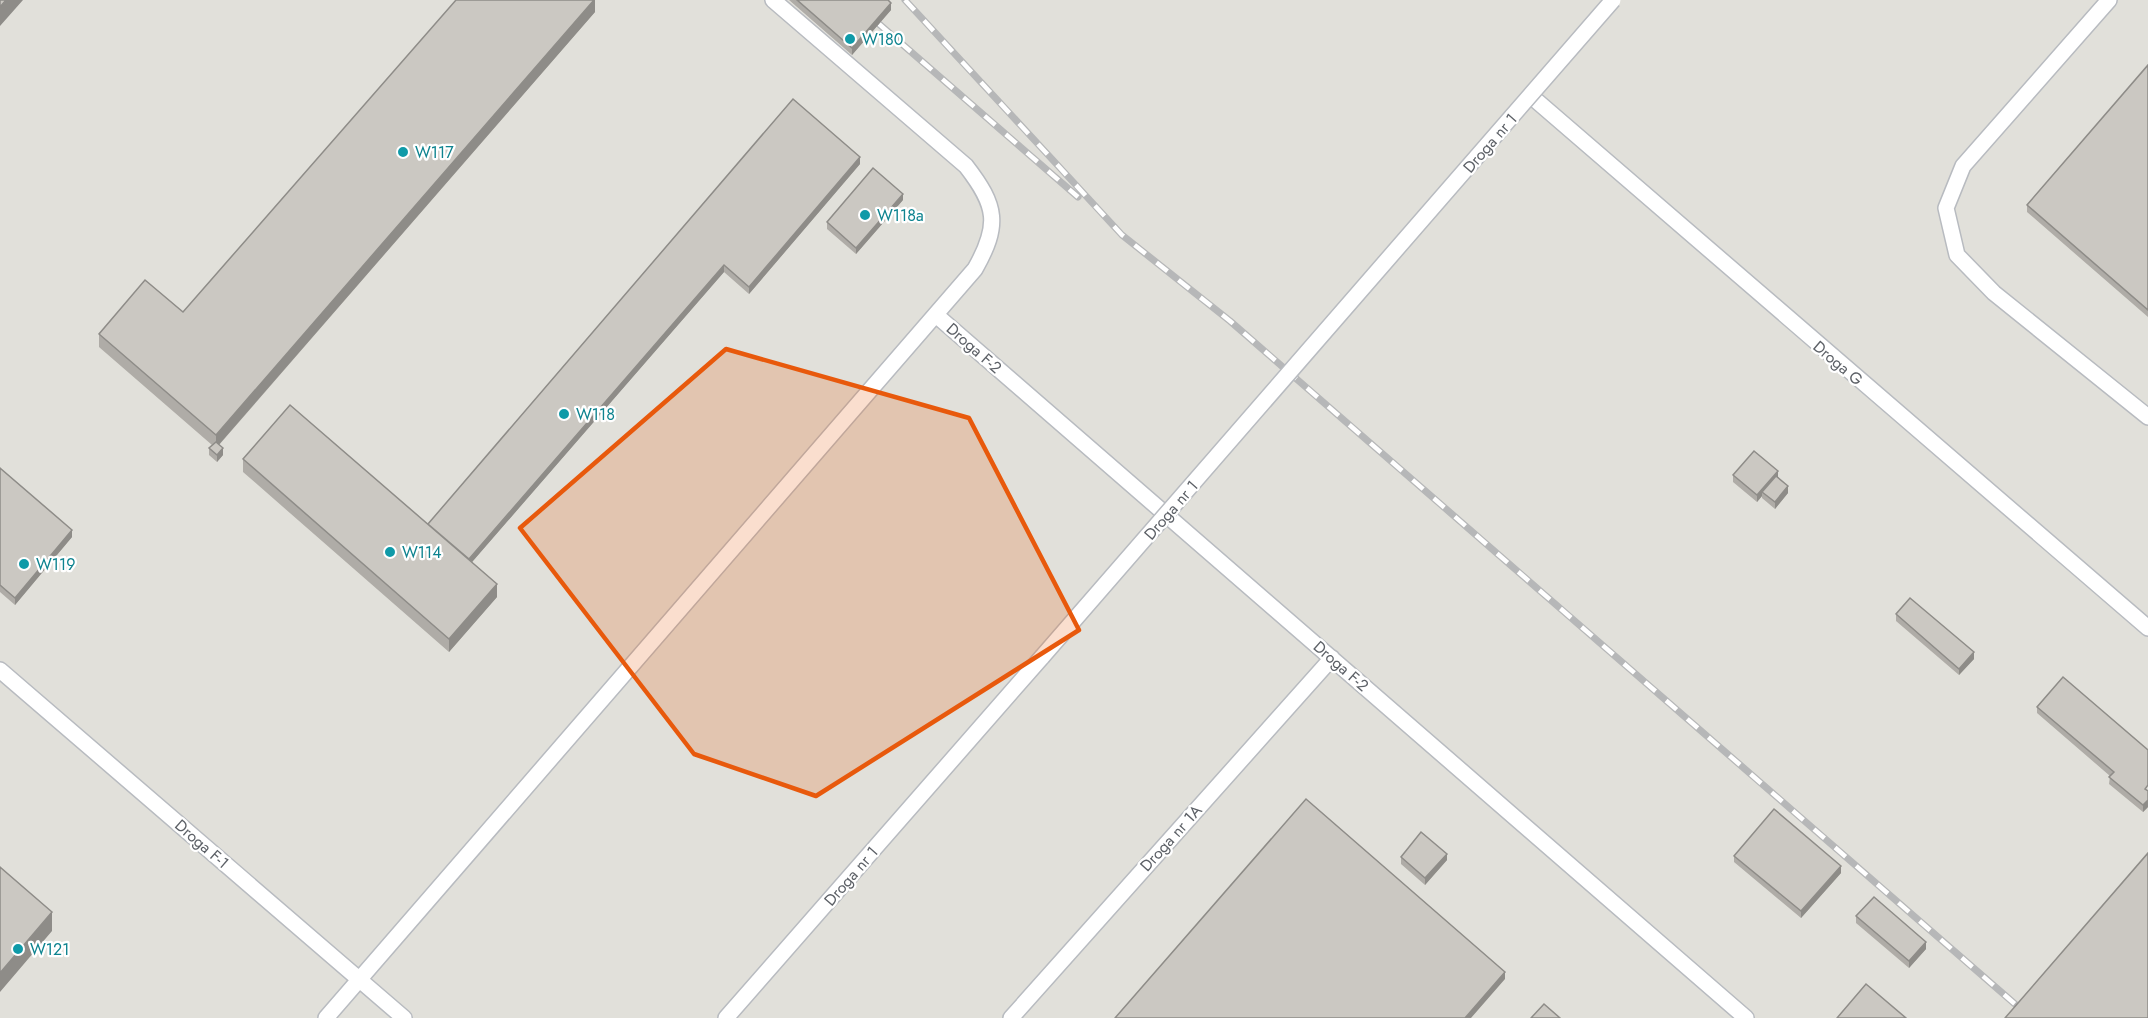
<svg xmlns="http://www.w3.org/2000/svg" width="2148" height="1018" viewBox="0 0 2148 1018" font-family="Jost,sans-serif">
<style>
.industrial{fill:#e1e0da}
.lines{fill:none;stroke-linecap:round;stroke-linejoin:round}
.service-casing{stroke:#b8bbc0;stroke-width:18}
.service{stroke:#fff;stroke-width:15}
.rail-casing{stroke:#b6b7b8;stroke-width:7}
.rail{stroke:#fff;stroke-width:4.5;stroke-dasharray:14;stroke-linecap:butt}
.service-bridge-casing{stroke:#b8bbc0;stroke-width:18;stroke-linecap:butt}
.service-bridge{stroke:#fff;stroke-width:15}
.wall{fill:#afaca7}
.shaded-wall{fill:#8e8c88}
.building{fill:#cbc8c2;stroke:#8e8c88;stroke-width:1.5}
.marked{fill:#e8590c;fill-opacity:0.2;stroke:#e8590c;stroke-width:4.5;stroke-linejoin:round}
.culture-dot{fill:#0f9aa8;stroke:#fff;stroke-width:2}
.labels{text-anchor:middle;dominant-baseline:central;stroke-width:4.5;stroke-linejoin:round;paint-order:stroke}
.culture-label{font-size:16px;fill:#0d838f;stroke:#fff;text-anchor:start}
.street-label{font-size:16px;fill:#5d6167;stroke:#fff}
</style>
<rect width="100%" height="100%" fill="#f0eee5"/>
<path class="industrial" d="M 0,0 L 2148,0 L 2148,1018 L 0,1018 Z"/>
<g class="lines">
<g class="service-casing">
<path id="service" d="M 2109,0 L 1963,166 L 1946,208 L 1957,255 L 1994,293 L 2148,417
M 1531,96 L 2148,628
M 936,315 L 1746,1018
M 0,670 L 404,1018
M 326,1018 L 975,269 C 1000,225 997,206 966,166 L 773,0
M 726,1018 L 1042,657
M 1011,1018 L 1332,658"/>
</g>
<use href="#service" class="service"/>
<g class="rail-casing">
<path id="rail" d="M 905,0 L 1122,235 L 1230,321 L 2031,1018
M 879,24 L 1078,197"/>
</g>
<use href="#rail" class="rail"/>
<g class="service-bridge-casing">
<path id="service-bridge" d="M 1042,657 L 1613,0"/>
</g>
<use href="#service-bridge" class="service-bridge"/>
</g>
<path class="wall" d="M 595,0 L 595,12 L 219,445 L 223,455 L 217,462 L 209,455 L 209,448 L 212,445 L 99,347 L 99,334 L 183,312 Z
M 789,0 L 888,0 L 891,10 L 852,55 Z
M 2148,65 L 2148,317 L 2027,212 L 2027,205 Z
M 793,99 L 860,164 L 749,294 L 724,272 L 472,562 L 497,597 L 449,652 L 243,472 L 243,459 L 428,524 Z
M 903,200 L 856,254 L 827,229 L 827,222 Z
M 0,468 L 72,537 L 15,605 L 0,592 Z
M 1733,475 L 1778,477 L 1788,493 L 1775,509 L 1762,498 L 1762,496 L 1757,502 L 1733,482 Z
M 1896,614 L 1974,659 L 1959,675 L 1896,621 Z
M 2063,677 L 2148,807 L 2143,812 L 2109,784 L 2110,776 L 2037,713 L 2037,707 Z
M 1734,856 L 1841,873 L 1801,918 L 1734,862 Z
M 1401,857 L 1447,860 L 1425,885 L 1401,864 Z
M 1856,916 L 1926,949 L 1909,968 L 1856,923 Z"/>
<path class="shaded-wall" d="M 6,0 L 23,0 L 0,26 L 0,7 Z
M 594,0 L 595,0 L 595,12 L 216,448 L 216,435 Z
M 891,3 L 891,10 L 852,55 L 852,48 Z
M 860,157 L 860,164 L 749,294 L 749,287 Z
M 903,194 L 903,200 L 856,254 L 856,248 Z
M 724,265 L 724,272 L 466,569 L 466,563 Z
M 223,448 L 223,455 L 217,462 L 217,455 Z
M 1778,471 L 1778,478 L 1762,492 L 1762,496 L 1757,502 L 1757,495 Z
M 1788,486 L 1788,493 L 1775,509 L 1775,502 Z
M 72,530 L 72,537 L 15,605 L 15,598 Z
M 497,584 L 497,597 L 449,652 L 449,639 Z
M 1974,652 L 1974,659 L 1959,675 L 1959,669 Z
M 2148,800 L 2148,807 L 2143,812 L 2143,805 Z
M 1447,854 L 1447,860 L 1425,885 L 1425,878 Z
M 1841,866 L 1841,873 L 1801,918 L 1801,911 Z
M 52,912 L 52,931 L 0,992 L 0,973 Z
M 1926,942 L 1926,949 L 1909,968 L 1909,961 Z
M 1505,972 L 1505,979 L 1471,1018 L 1465,1018 Z"/>
<path class="building" d="M 0,0 L 6,0 L 0,7 Z
M 456,0 L 594,0 L 216,435 L 99,334 L 145,280 L 183,312 Z
M 797,0 L 888,0 L 891,3 L 852,48 Z
M 2148,65 L 2148,310 L 2027,205 Z
M 793,99 L 860,157 L 749,287 L 724,265 L 469,559 L 428,524 Z
M 873,168 L 903,194 L 856,248 L 827,222 Z
M 290,405 L 497,584 L 449,639 L 243,459 Z
M 216,442 L 223,448 L 217,455 L 209,448 Z
M 1754,451 L 1778,471 L 1757,495 L 1733,475 Z
M 0,468 L 72,530 L 15,598 L 0,585 Z
M 1776,476 L 1788,486 L 1775,502 L 1762,492 Z
M 1910,598 L 1974,652 L 1959,669 L 1896,614 Z
M 2063,677 L 2148,750 L 2148,785 L 2145,789 L 2148,791 L 2148,800 L 2143,805 L 2109,777 L 2114,772 L 2037,707 Z
M 1306,799 L 1505,972 L 1465,1018 L 1115,1018 Z
M 1774,809 L 1841,866 L 1801,911 L 1734,856 Z
M 1421,832 L 1447,854 L 1425,878 L 1401,857 Z
M 2148,853 L 2148,1018 L 2005,1018 Z
M 0,867 L 52,912 L 0,973 Z
M 1874,897 L 1926,942 L 1909,961 L 1856,916 Z
M 1866,984 L 1906,1018 L 1837,1018 Z
M 1544,1004 L 1560,1018 L 1531,1018 Z"/>
<path class="marked" d="M 726,349 L 969,418 L 1079,630 L 816,796 L 694,754 L 520,528 Z"/>
<g class="culture-dot">
<circle cx="850" cy="39" r="6"/>
<circle cx="403" cy="152" r="6"/>
<circle cx="865" cy="215" r="6"/>
<circle cx="564" cy="414" r="6"/>
<circle cx="390" cy="552" r="6"/>
<circle cx="24" cy="564" r="6"/>
<circle cx="18" cy="949" r="6"/>
</g>
<g class="labels">
<g class="culture-label">
<text x="862" y="39">W180</text>
<text x="415" y="152">W117</text>
<text x="877" y="215">W118a</text>
<text x="576" y="414">W118</text>
<text x="402" y="552">W114</text>
<text x="36" y="564">W119</text>
<text x="30" y="949">W121</text>
</g>
<g class="street-label">
<text transform="translate(1490 143) rotate(-49)">Droga nr 1</text>
<text transform="translate(974 348) rotate(41)">Droga F-2</text>
<text transform="translate(1838 363) rotate(40)">Droga G</text>
<text transform="translate(1171 510) rotate(-49)">Droga nr 1</text>
<text transform="translate(1341 666) rotate(41)">Droga F-2</text>
<text transform="translate(1171 838) rotate(-48)">Droga nr 1A</text>
<text transform="translate(202 844) rotate(41)">Droga F-1</text>
<text transform="translate(851 876) rotate(-49)">Droga nr 1</text>
</g>
</g>
</svg>
